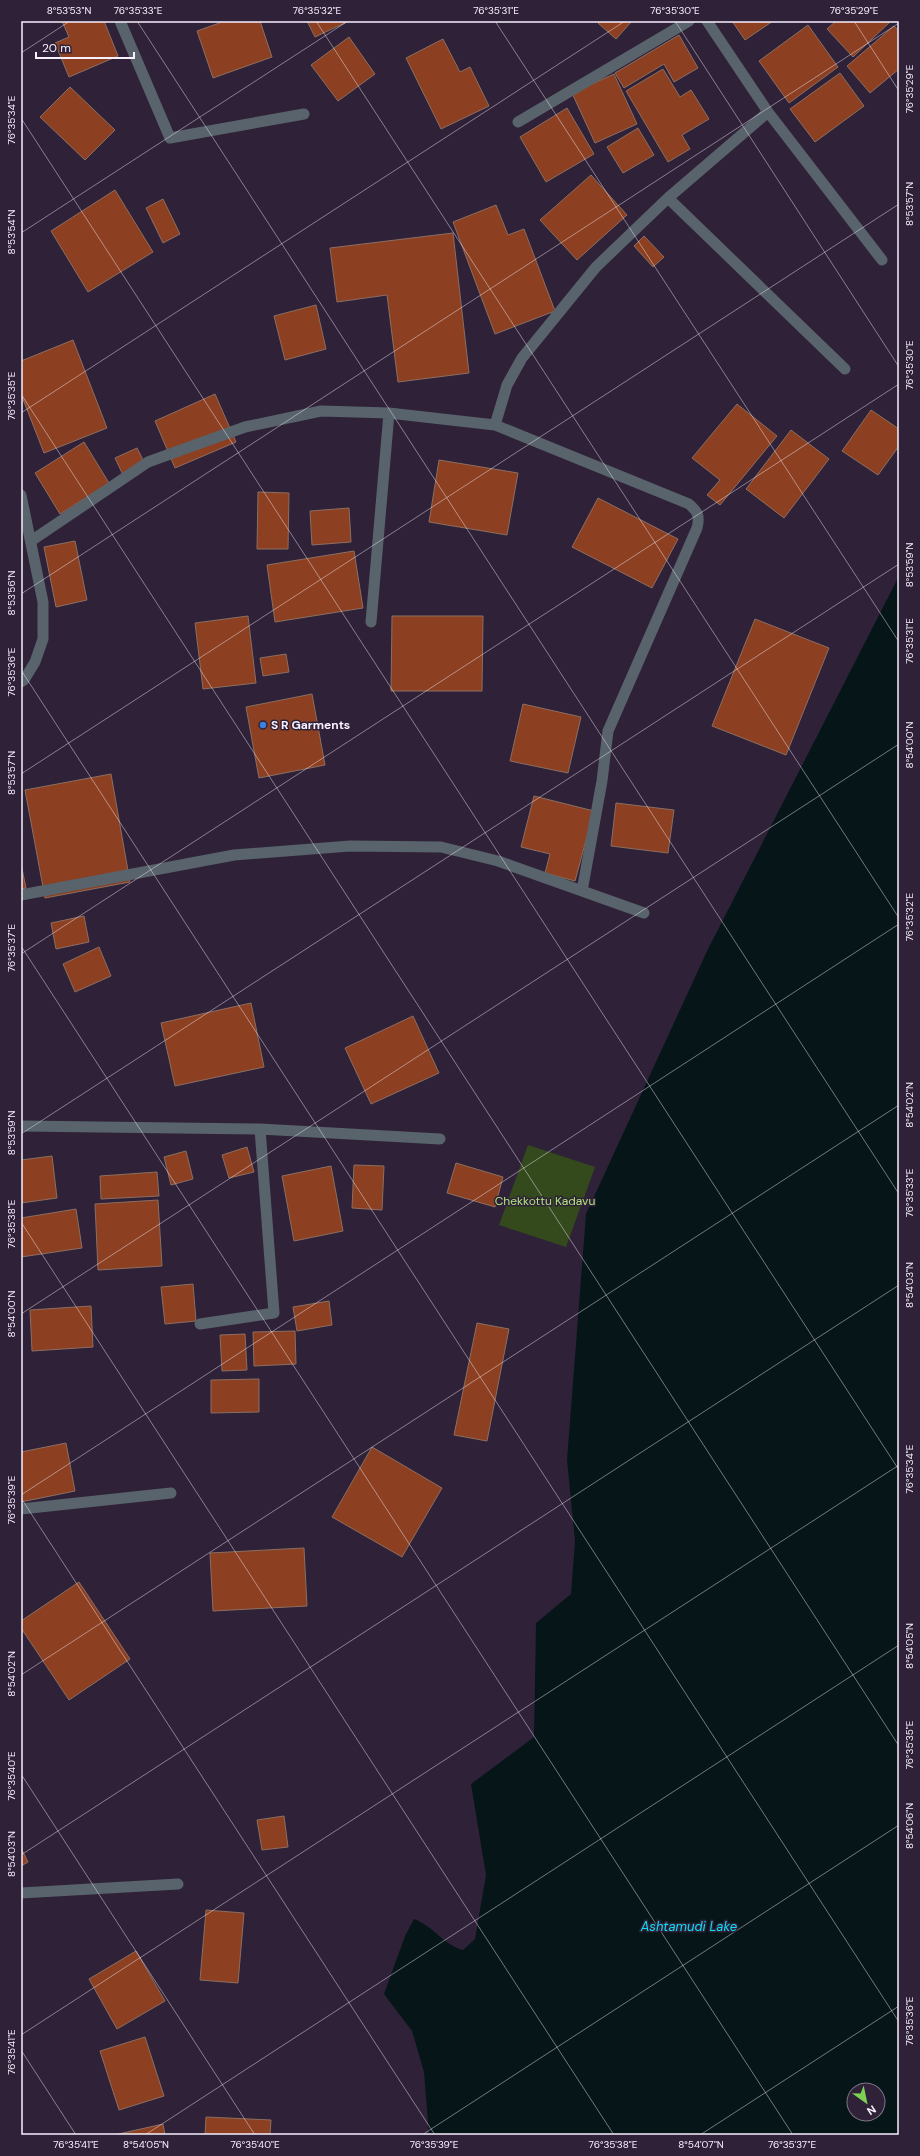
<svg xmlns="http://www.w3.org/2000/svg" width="920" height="2156" viewBox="0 0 920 2156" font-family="'DM Sans',sans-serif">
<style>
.green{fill:#344a1d}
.water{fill:#061618;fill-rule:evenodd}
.building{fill:#8c4021;stroke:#8c6e62}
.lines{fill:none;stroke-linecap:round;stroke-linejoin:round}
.minor{stroke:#58636c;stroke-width:11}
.ticks{fill:none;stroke:#f8f0ff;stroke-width:1;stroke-opacity:0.45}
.shop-dot{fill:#3f7fe0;stroke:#2f2238;stroke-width:1.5}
.labels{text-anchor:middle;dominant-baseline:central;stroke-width:3;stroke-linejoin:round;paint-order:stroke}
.poi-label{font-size:12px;font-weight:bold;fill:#f8f0ff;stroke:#2f2238;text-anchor:start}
.park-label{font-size:12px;fill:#afe47f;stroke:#2f2238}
.water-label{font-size:13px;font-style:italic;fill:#09dff8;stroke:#2f2238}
.neatline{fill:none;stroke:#f8f0ff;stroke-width:1.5}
.ticks-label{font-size:10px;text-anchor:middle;fill:#f8f0ff}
</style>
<rect width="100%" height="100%" fill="#2f2238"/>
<path class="green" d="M 528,1145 L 595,1167 L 566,1247 L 499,1225 Z"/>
<path class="water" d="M 899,576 L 899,2135 L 429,2135 L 424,2072 L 412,2031 L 384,1994 L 405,1936 L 414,1919 C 435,1927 442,1944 463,1950 L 475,1939 L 486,1875 L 471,1784 L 534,1737 L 536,1623 L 571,1594 L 575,1541 L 567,1460 L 586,1214 L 708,949 ZM 854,2090 L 878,2090 L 878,2114 L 854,2114 Z"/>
<path class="building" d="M 62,21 L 104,21 L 118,56 L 69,77 L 55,43 L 69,37 Z
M 225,21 L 260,21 L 272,57 L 213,78 L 197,31 Z
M 307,21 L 349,21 L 315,37 Z
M 600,21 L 632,21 L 616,39 L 598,23 Z
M 732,21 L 773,21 L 745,40 Z
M 836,21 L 891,21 L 853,57 L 827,29 Z
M 808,25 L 838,67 L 789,103 L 759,61 Z
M 894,26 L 899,31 L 899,69 L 870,93 L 847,66 Z
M 679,35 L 698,68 L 674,82 L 664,64 L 624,88 L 615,73 Z
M 349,37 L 375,74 L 338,101 L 311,65 Z
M 443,39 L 460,72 L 470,67 L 489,106 L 441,129 L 406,58 Z
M 663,69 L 680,97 L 691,90 L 709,119 L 682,135 L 690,149 L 668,162 L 626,91 Z
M 840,73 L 864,106 L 815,142 L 790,109 Z
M 614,74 L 637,124 L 595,143 L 572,93 Z
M 70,87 L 115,130 L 85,160 L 40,117 Z
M 567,108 L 594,154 L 546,182 L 520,137 Z
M 638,128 L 654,155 L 623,173 L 607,147 Z
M 591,175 L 627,215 L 577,260 L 540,220 Z
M 115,190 L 153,252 L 88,292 L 51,231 Z
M 163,199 L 180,234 L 163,243 L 146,208 Z
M 496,205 L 508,235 L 524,229 L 555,311 L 495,334 L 453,222 Z
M 453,233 L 469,373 L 398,382 L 387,295 L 337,302 L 330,248 Z
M 644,236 L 664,257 L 653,267 L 634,246 Z
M 316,305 L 326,349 L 285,360 L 274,316 Z
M 73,340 L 107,428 L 44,453 L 21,394 L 21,361 Z
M 215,394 L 236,442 L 175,468 L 155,421 Z
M 737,404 L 777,436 L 720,505 L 707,495 L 720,480 L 692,458 Z
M 871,410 L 899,429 L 899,446 L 878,475 L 842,451 Z
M 791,430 L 829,459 L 784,518 L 746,489 Z
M 84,442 L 109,483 L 60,514 L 35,473 Z
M 137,448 L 145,464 L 123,475 L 115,458 Z
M 439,460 L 518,473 L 507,535 L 429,522 Z
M 258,492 L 289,493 L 288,549 L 257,549 Z
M 598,498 L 678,539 L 652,588 L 572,547 Z
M 349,508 L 351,542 L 312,545 L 310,511 Z
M 75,541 L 87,600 L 56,607 L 44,547 Z
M 354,551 L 363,608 L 275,622 L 267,565 Z
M 248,616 L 256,683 L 203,689 L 195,623 Z
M 392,616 L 483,616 L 482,691 L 391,691 Z
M 755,619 L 829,648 L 786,755 L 712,726 Z
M 286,654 L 289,672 L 263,676 L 260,658 Z
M 312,694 L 325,765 L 259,778 L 246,707 Z
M 523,704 L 581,717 L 568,773 L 510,761 Z
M 111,774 L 130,882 L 45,898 L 25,790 Z
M 534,796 L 594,811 L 575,881 L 545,873 L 550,854 L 521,847 Z
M 616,803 L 674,810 L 668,853 L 611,846 Z
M 21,864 L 26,888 L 21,889 Z
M 84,916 L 89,942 L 56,949 L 51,923 Z
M 99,947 L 111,976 L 75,992 L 63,964 Z
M 251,1003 L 264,1067 L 175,1086 L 161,1023 Z
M 413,1016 L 439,1073 L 371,1104 L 345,1048 Z
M 247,1147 L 254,1172 L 229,1178 L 222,1155 Z
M 186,1151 L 193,1179 L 171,1185 L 164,1157 Z
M 52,1156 L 57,1198 L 21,1203 L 21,1160 Z
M 456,1163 L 503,1177 L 495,1207 L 447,1193 Z
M 354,1165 L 384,1166 L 382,1210 L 352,1208 Z
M 331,1166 L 343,1231 L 294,1241 L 282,1176 Z
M 157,1172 L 159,1196 L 101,1199 L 100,1176 Z
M 158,1200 L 162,1266 L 98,1270 L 95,1204 Z
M 76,1209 L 82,1248 L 21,1257 L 21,1218 Z
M 193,1284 L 196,1321 L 165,1324 L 161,1287 Z
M 329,1301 L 332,1325 L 297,1331 L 293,1307 Z
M 91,1306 L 93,1347 L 32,1351 L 30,1310 Z
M 477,1323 L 509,1329 L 487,1441 L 454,1435 Z
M 295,1331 L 296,1364 L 254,1366 L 253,1332 Z
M 245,1334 L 247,1370 L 222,1371 L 220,1335 Z
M 259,1379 L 259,1412 L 211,1413 L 211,1380 Z
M 66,1443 L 75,1491 L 21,1502 L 21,1452 Z
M 372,1447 L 442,1488 L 402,1557 L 332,1517 Z
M 304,1548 L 307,1606 L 213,1611 L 210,1553 Z
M 79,1582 L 130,1659 L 69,1700 L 21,1628 L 21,1621 Z
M 284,1816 L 288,1847 L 262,1850 L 257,1820 Z
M 21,1848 L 28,1862 L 21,1866 Z
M 206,1910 L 244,1913 L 238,1983 L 200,1980 Z
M 136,1951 L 165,2001 L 117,2029 L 89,1979 Z
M 145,2037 L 164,2096 L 119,2110 L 100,2051 Z
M 206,2117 L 271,2120 L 270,2135 L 205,2135 Z
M 163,2124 L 165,2135 L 114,2135 Z"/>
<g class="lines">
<path class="minor" d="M 120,21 L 170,138 L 304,114
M 707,21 L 768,112 L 882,260
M 518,122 L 689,21
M 668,198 L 845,369
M 495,425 L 507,385 L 522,358 L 596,267 L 668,198 L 768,112
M 21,495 L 43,602 L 43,639 L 35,662 L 24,680 L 21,682
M 31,541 L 148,462 L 245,427 L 321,411 L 389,413 L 495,425 L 689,504 C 698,512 700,516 697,528 L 608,731 L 602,781 L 582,891
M 371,622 L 389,413
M 21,895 L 234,855 L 350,846 L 441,847 L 498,861 L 644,913
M 21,1126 L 260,1129 L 440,1139
M 200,1324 L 274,1313 L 260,1129
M 21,1509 L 171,1493
M 21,1893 L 178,1884"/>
</g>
<path class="ticks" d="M 137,21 L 899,1194M 316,21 L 899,918M 495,21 L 899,642M 675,21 L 899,367M 854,21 L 899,91M 21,53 L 70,21M 21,118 L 899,1470M 21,233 L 348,21M 21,394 L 899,1746M 21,413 L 625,21M 21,594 L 899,23M 21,670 L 899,2022M 21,774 L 899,204M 21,946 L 793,2135M 21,954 L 899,384M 21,1134 L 899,564M 21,1222 L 614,2135M 21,1314 L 899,744M 21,1495 L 899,924M 21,1498 L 435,2135M 21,1675 L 899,1105M 21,1774 L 255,2135M 21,1855 L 899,1285M 21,2035 L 899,1465M 21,2050 L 76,2135M 145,2135 L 899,1645M 422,2135 L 899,1825M 700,2135 L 899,2006"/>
<circle class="shop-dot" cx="263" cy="725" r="4"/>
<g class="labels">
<g class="poi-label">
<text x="271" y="725">S R Garments</text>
</g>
<g class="park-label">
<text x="545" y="1201">Chekkottu Kadavu</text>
</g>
<g class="water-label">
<text x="689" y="1926">Ashtamudi Lake</text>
</g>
</g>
<rect width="920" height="2156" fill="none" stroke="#2f2238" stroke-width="44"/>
<g transform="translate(866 2102) rotate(147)"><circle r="19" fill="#2f2238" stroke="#7f7488"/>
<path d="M0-3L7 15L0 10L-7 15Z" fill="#7cd155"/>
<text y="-6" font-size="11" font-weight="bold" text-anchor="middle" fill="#f8f0ff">N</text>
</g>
<path d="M36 52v6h98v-6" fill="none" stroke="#f8f0ff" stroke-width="2"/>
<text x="42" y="52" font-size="12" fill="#f8f0ff" stroke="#2f2238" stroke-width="3" paint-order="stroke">20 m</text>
<rect x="22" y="22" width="876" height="2112" class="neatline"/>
<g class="ticks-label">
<text x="69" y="14">8°53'53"N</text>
<text x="138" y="14">76°35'33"E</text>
<text x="317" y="14">76°35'32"E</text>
<text x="496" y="14">76°35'31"E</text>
<text x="675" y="14">76°35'30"E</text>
<text x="854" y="14">76°35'29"E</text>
<text transform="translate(909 89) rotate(-90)" y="4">76°35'29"E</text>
<text transform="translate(11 120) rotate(-90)" y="4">76°35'34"E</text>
<text transform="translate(909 204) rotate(-90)" y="4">8°53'57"N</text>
<text transform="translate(11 232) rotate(-90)" y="4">8°53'54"N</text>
<text transform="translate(909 365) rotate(-90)" y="4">76°35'30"E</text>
<text transform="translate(11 396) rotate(-90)" y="4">76°35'35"E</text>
<text transform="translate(909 565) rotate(-90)" y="4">8°53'59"N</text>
<text transform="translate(11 593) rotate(-90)" y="4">8°53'56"N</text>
<text transform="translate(909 641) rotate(-90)" y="4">76°35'31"E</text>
<text transform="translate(11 672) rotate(-90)" y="4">76°35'36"E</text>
<text transform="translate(909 745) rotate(-90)" y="4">8°54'00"N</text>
<text transform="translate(11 773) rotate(-90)" y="4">8°53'57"N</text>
<text transform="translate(909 917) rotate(-90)" y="4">76°35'32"E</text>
<text transform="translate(11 948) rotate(-90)" y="4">76°35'37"E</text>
<text transform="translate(909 1105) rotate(-90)" y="4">8°54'02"N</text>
<text transform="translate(11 1133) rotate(-90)" y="4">8°53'59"N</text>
<text transform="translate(909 1193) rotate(-90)" y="4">76°35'33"E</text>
<text transform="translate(11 1224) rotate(-90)" y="4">76°35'38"E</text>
<text transform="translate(909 1285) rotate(-90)" y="4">8°54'03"N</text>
<text transform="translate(11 1314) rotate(-90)" y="4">8°54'00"N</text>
<text transform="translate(909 1469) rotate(-90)" y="4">76°35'34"E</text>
<text transform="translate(11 1500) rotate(-90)" y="4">76°35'39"E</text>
<text transform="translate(909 1646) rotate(-90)" y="4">8°54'05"N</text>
<text transform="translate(11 1674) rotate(-90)" y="4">8°54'02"N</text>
<text transform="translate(909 1745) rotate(-90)" y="4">76°35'35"E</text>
<text transform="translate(11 1776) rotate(-90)" y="4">76°35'40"E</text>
<text transform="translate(909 1826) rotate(-90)" y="4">8°54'06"N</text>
<text transform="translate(11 1854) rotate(-90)" y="4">8°54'03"N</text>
<text transform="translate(909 2021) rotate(-90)" y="4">76°35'36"E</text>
<text transform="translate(11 2052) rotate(-90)" y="4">76°35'41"E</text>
<text x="76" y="2148">76°35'41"E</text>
<text x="146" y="2148">8°54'05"N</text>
<text x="255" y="2148">76°35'40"E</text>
<text x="434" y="2148">76°35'39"E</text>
<text x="613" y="2148">76°35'38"E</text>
<text x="701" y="2148">8°54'07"N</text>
<text x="792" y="2148">76°35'37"E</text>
</g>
</svg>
